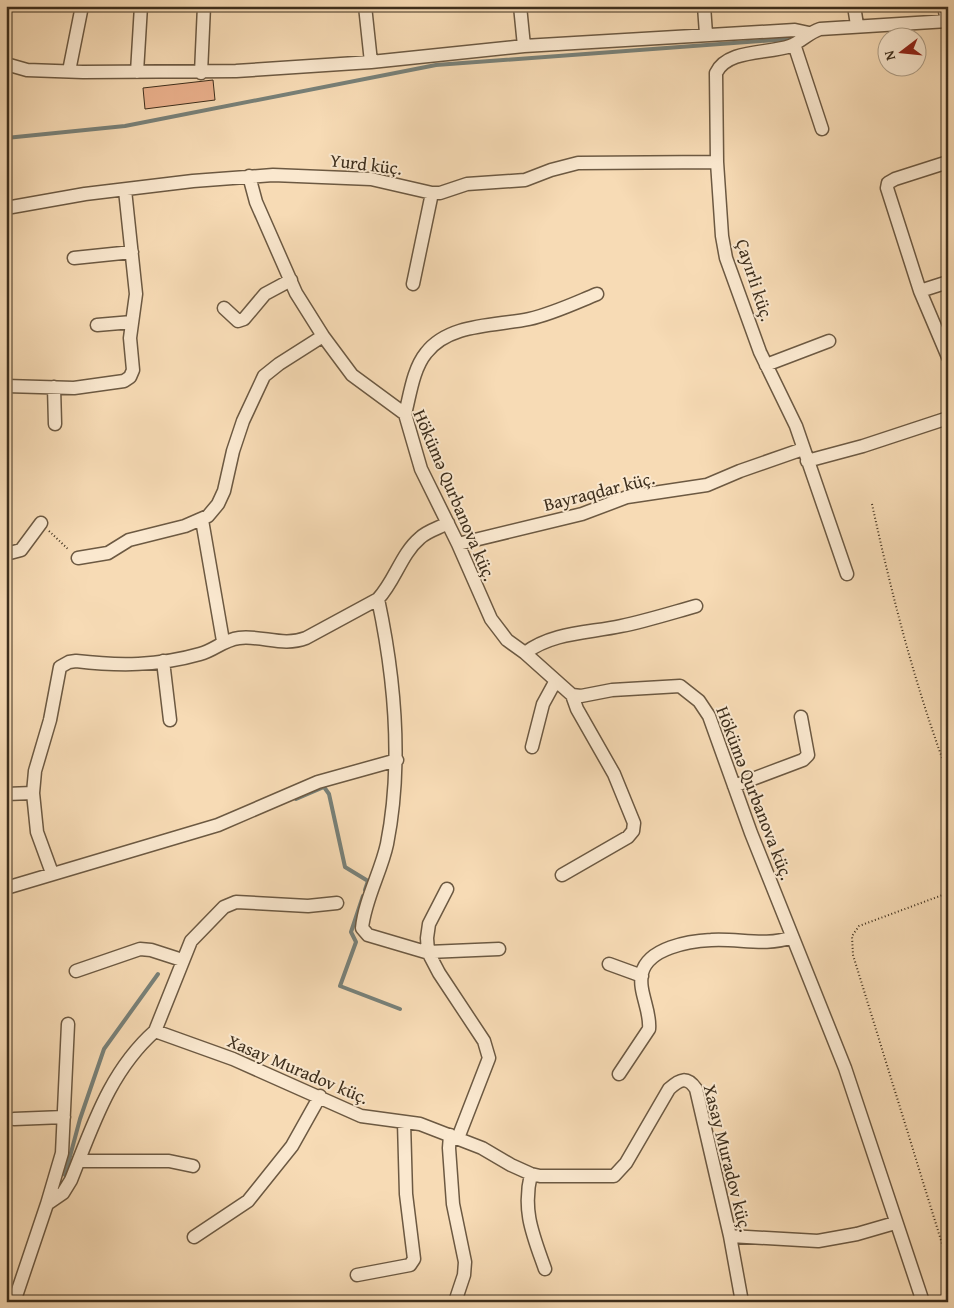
<svg xmlns="http://www.w3.org/2000/svg" width="954" height="1308" viewBox="0 0 954 1308" font-family="'Gentium Book Plus',serif">
<style>
.lines{fill:none;stroke-linecap:round;stroke-linejoin:round}
.stream{stroke:#788179;stroke-width:4}
.building{fill:#ebb18d;stroke:#3d2e1c}
.minor-casing{stroke:#6c5942;stroke-width:15}
.path{stroke:#3d2e1c;stroke-width:2;stroke-dasharray:1 2.5;stroke-linecap:butt}
.minor{stroke:#fae8cf;stroke-width:12}
.labels{text-anchor:middle;dominant-baseline:central;stroke-width:4;stroke-linejoin:round;paint-order:stroke}
.street-label{font-size:18px;fill:#3d2e1c;stroke:#fae8cf}
</style>
<rect width="100%" height="100%" fill="#f7dbb5"/>
<filter id="stains"><feTurbulence type="fractalNoise" baseFrequency=".004" numOctaves="4"/><feColorMatrix values="0 0 0 0 .2 0 0 0 0 .09 0 0 0 0 .02 0 0 0 .5 -.17"/></filter>
<radialGradient id="worn" r=".72"><stop offset=".6" stop-color="#630" stop-opacity="0"/><stop offset="1" stop-color="#630" stop-opacity=".3"/></radialGradient>
<g class="lines">
<path class="stream" d="M 6,138 L 125,126 L 436,65 L 788,39
M 296,799 L 324,787 L 329,794 L 345,867 L 368,881 L 365,890
M 363,896 L 351,932 L 356,942 L 340,986 L 400,1009
M 65,1175 L 80,1119 L 104,1049 L 158,974"/>
</g>
<path class="building" d="M 213,80 L 215,100 L 145,109 L 143,88 Z"/>
<g class="lines">
<g class="minor-casing">
<path id="minor" d="M 365,6 L 371,62
M 520,6 L 524,46
M 704,6 L 706,34
M 854,6 L 857,25
M 944,6 L 947,21
M 794,44 L 822,129
M 6,64 L 27,70 L 83,72 L 236,71 L 371,62 L 524,46 L 795,30 L 809,33
M 69,71 L 82,6
M 137,72 L 141,6
M 201,73 L 204,6
M 945,163 L 895,179 L 888,183 L 887,188 L 920,291 L 948,357
M 249,176 L 256,202 L 296,293 L 323,336 L 352,375 L 405,414 L 421,469 L 458,544 L 491,619 L 507,640 L 525,653 L 572,695 L 581,696 L 612,690 L 680,686 L 699,701 L 709,716 L 751,833 L 845,1068 L 923,1302
M 6,208 L 85,194 L 193,181 L 273,175 L 371,179 L 432,193 L 440,193 L 467,184 L 525,180 L 551,170 L 578,163 L 717,162
M 74,258 L 132,252
M 413,284 L 432,193
M 920,291 L 948,282
M 224,308 L 238,321 L 244,319 L 265,294 L 291,280
M 97,325 L 132,322
M 766,365 L 829,341
M 6,386 L 74,388 L 124,381 L 130,377 L 133,370 L 130,338 L 136,294 L 125,190
M 54,387 L 55,424
M 405,414 C 410,395 413,369 426,353 C 449,323 496,326 529,319 C 552,314 575,303 597,294
M 807,461 L 863,446 L 948,418
M 202,520 L 223,641
M 458,544 L 582,514 L 627,497 L 707,485 L 740,471 L 803,449
M 6,554 L 21,550 L 41,523
M 78,558 L 108,553 L 129,540 L 185,526 L 208,516 L 218,504 L 224,491 L 233,451 L 243,421 L 264,376 L 279,364 L 323,336
M 847,574 L 796,426 L 760,352 L 726,258 L 722,236 L 717,162 L 716,73 C 727,49 768,54 790,46 C 801,42 808,33 820,29 L 948,21
M 378,599 C 395,679 403,763 387,844 C 381,872 365,899 362,928 L 368,935 L 429,953
M 525,653 C 553,632 589,633 621,626 C 646,621 671,613 696,606
M 163,661 L 170,720
M 532,747 L 543,704 L 555,682
M 734,786 L 803,760 L 808,755 L 801,717
M 6,794 L 33,793
M 52,873 L 37,832 L 33,793 L 35,771 L 50,720 L 60,667 L 69,662 L 76,661 C 119,666 158,666 200,654 C 215,650 223,640 239,638 C 262,635 283,647 306,638 L 378,599 C 395,581 401,554 420,538 C 427,531 439,528 448,523
M 562,875 L 628,837 L 633,831 L 634,823 L 614,774 L 577,709 L 572,695
M 6,888 L 218,825 L 318,782 L 397,760
M 447,889 L 429,924 L 427,938 L 428,952 L 439,973 L 484,1041 L 489,1058 L 458,1138
M 428,952 L 499,949
M 609,964 L 642,976
M 76,971 L 140,949 L 151,950 L 182,960
M 155,1031 L 191,941 L 224,907 L 236,902 L 308,906 L 337,903
M 619,1074 L 649,1029 C 651,1010 638,992 642,973 C 648,948 689,941 711,940 C 738,938 766,947 792,937
M 14,1119 L 64,1117
M 450,1135 L 449,1148 L 453,1204 L 465,1262 L 464,1275 L 455,1302
M 79,1161 L 169,1161 L 193,1166
M 531,1174 C 522,1211 533,1235 545,1269
M 47,1204 L 62,1153 L 68,1024
M 730,1236 L 818,1241 L 857,1234 L 895,1223
M 194,1237 L 248,1201 L 292,1146 L 320,1096
M 357,1275 L 410,1265 L 414,1259 L 406,1194 L 404,1122
M 14,1302 L 47,1204 L 63,1193 L 71,1180 C 93,1125 110,1071 155,1031 L 233,1059 L 361,1116 L 420,1124 L 482,1148 L 511,1165 L 531,1174 L 540,1176 L 614,1176 L 626,1163 L 669,1089 C 680,1079 687,1076 696,1089 L 730,1236 L 742,1302"/>
</g>
<path class="path" d="M 872,504 C 892,596 915,686 948,774
M 49,531 L 69,550
M 948,893 L 859,926 L 852,936 L 853,955 L 948,1263"/>
<use href="#minor" class="minor"/>
</g>
<g class="labels">
<g class="street-label">
<text transform="translate(366 164) rotate(7)">Yurd küç.</text>
<text transform="translate(755 280) rotate(72)">Çayırli küç.</text>
<text transform="translate(599 491) rotate(-14)">Bayraqdar küç.</text>
<text transform="translate(455 495) rotate(67)">Hökümə Qurbanova küç.</text>
<text transform="translate(755 793) rotate(69)">Hökümə Qurbanova küç.</text>
<text transform="translate(298 1069) rotate(23)">Xasay Muradov küç.</text>
<text transform="translate(728 1158) rotate(76)">Xasay Muradov küç.</text>
</g>
</g>
<rect width="954" height="1308" fill="none" stroke="#f7dbb5" stroke-width="25"/>
<rect x="8" y="8" width="939" height="1293" fill="none" stroke="#3d2e1c" stroke-width="2.5"/>
<rect x="12" y="12" width="929" height="1283" fill="none" stroke="#3d2e1c"/>
<g transform="translate(902 52) rotate(254)"><circle r="24" fill="#fae8cf" stroke="#ae9e87"/>
<path d="M0-4L9 19L0 12L-9 19Z" fill="#8f2418"/>
<text y="-8" font-size="14" font-weight="bold" text-anchor="middle" fill="#3d2e1c">N</text>
</g>
<rect width="100%" height="100%" filter="url(#stains)"/>
<rect width="100%" height="100%" fill="url(#worn)"/>
</svg>
